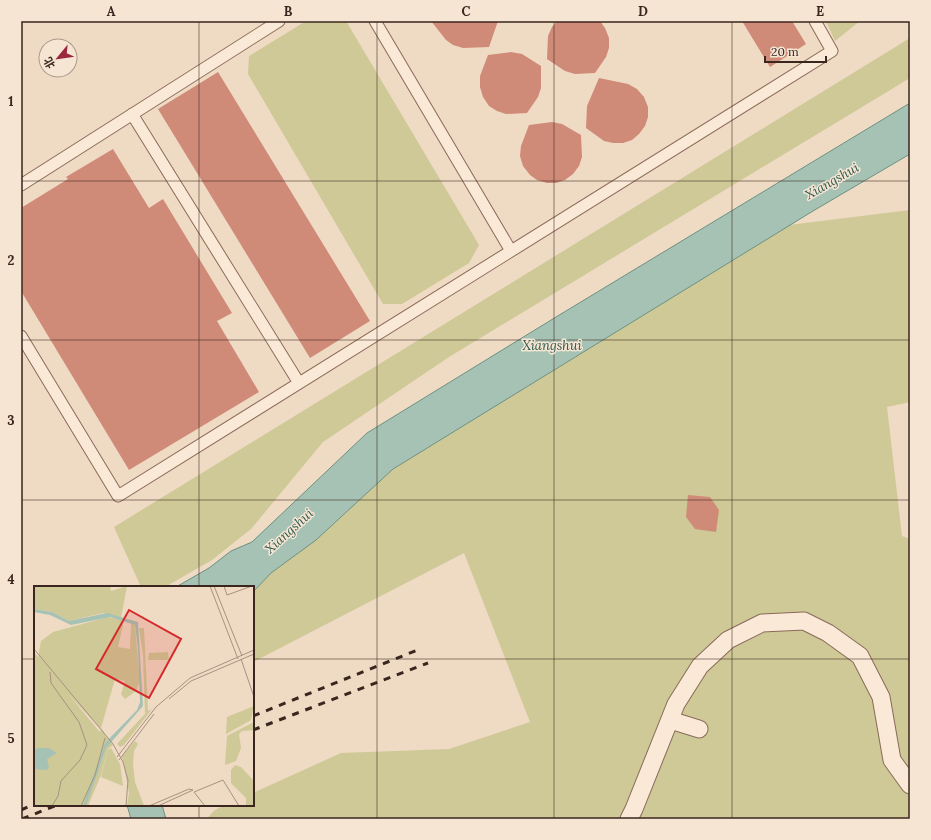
<svg xmlns="http://www.w3.org/2000/svg" width="931" height="840" viewBox="0 0 931 840" font-family="Lora,'Noto Sans SC',serif">
<style>
.green{fill:#cec997}
.water{fill:#a6c2b4;stroke:#6c9180}
.building{fill:#cf8b78}
.lines{fill:none;stroke-linecap:round;stroke-linejoin:round}
.service-casing{stroke:#8a6a59;stroke-width:13}
.pedestrian-casing{stroke:#8a6a59;stroke-width:19}
.service{stroke:#fae9d7;stroke-width:11}
.pedestrian{stroke:#fae9d7;stroke-width:17}
.rail{stroke:#3a261e;stroke-width:3;stroke-dasharray:7 7;stroke-linecap:butt}
.grid{fill:none;stroke:#3a261e;stroke-width:1;stroke-opacity:0.55}
.labels{text-anchor:middle;dominant-baseline:central;stroke-width:3;stroke-linejoin:round;paint-order:stroke}
.water-label{font-size:13px;font-style:italic;fill:#2d5a4e;stroke:#f6e5d3}
.inset-road{fill:none;stroke:#a79282;stroke-width:1}
.view{fill:#d62828;fill-opacity:0.15;stroke:#d62828;stroke-width:2}
.inset-edge{fill:none;stroke:#3a261e;stroke-width:2}
.neatline{fill:none;stroke:#3a261e;stroke-width:1.5}
.grid-label{font-size:13px;text-anchor:middle;font-weight:bold;fill:#3a261e}
</style>
<rect width="100%" height="100%" fill="#efdac4"/>
<path class="green" d="M 306,21 L 346,21 L 479,245 L 469,263 L 402,304 L 383,304 L 248,74 L 249,56 Z
M 826,21 L 860,21 L 835,41 Z
M 910,38 L 910,78 L 449,357 L 323,442 L 251,529 L 212,560 L 165,587 L 141,587 L 114,527 Z
M 910,210 L 910,402 L 887,407 L 902,536 L 910,539 L 910,819 L 207,819 C 220,801 233,805 253,805 L 253,793 L 341,753 L 449,749 L 530,722 L 464,553 L 253,662 L 253,592 L 271,573 L 316,540 L 393,469 L 789,225 Z"/>
<path class="water" d="M 910,103 L 910,154 L 813,211 L 393,469 L 316,540 L 271,573 L 253,592 L 253,587 L 176,587 L 209,568 L 231,551 L 252,542 L 367,433 L 556,317 Z
M 127,805 L 162,805 L 166,819 L 131,819 Z"/>
<path class="building" d="M 431,21 L 498,21 L 489,47 L 463,48 L 453,45 L 446,40 Z
M 557,21 L 600,21 L 605,28 L 609,38 L 609,48 L 606,57 L 595,73 L 575,74 L 565,71 L 547,59 L 548,36 L 552,27 Z
M 742,21 L 792,21 L 806,44 L 770,67 Z
M 511,52 L 522,54 L 541,66 L 541,88 L 538,97 L 527,113 L 506,114 L 497,111 L 489,106 L 483,97 L 480,87 L 480,76 L 488,55 Z
M 218,72 L 370,321 L 310,358 L 158,109 Z
M 599,78 L 628,84 L 637,89 L 644,97 L 648,107 L 648,117 L 645,126 L 639,134 L 632,140 L 623,143 L 613,143 L 604,141 L 586,128 L 587,106 Z
M 552,122 L 562,124 L 581,135 L 582,157 L 579,166 L 573,174 L 565,180 L 556,183 L 547,183 L 537,180 L 530,175 L 523,166 L 520,156 L 521,146 L 529,125 Z
M 113,149 L 149,208 L 163,199 L 232,313 L 217,321 L 259,392 L 129,470 L 21,291 L 21,208 L 68,179 L 66,177 Z
M 688,495 L 710,497 L 719,510 L 716,532 L 695,529 L 686,517 Z"/>
<g class="lines">
<g class="service-casing">
<path id="service" d="M 375,21 L 511,251
M 132,114 L 299,383
M 21,185 L 279,21
M 21,336 L 118,496 L 832,51 L 815,21"/>
</g>
<g class="pedestrian-casing">
<path id="pedestrian" d="M 670,720 L 699,729
M 629,819 L 634,809 L 676,704 L 700,666 L 728,640 L 762,623 L 804,621 L 828,633 L 860,656 L 881,697 L 892,760 L 910,785"/>
</g>
<use href="#service" class="service"/>
<use href="#pedestrian" class="pedestrian"/>
<path class="rail" d="M 253,716 L 420,649
M 253,730 L 428,663
M 21,810 L 35,804
M 22,819 L 57,805"/>
</g>
<path class="grid" d="M 199,21 L 199,587M 377,21 L 377,819M 554,21 L 554,819M 732,21 L 732,819M 21,181 L 910,181M 21,340 L 910,340M 21,500 L 910,500M 21,659 L 35,659M 253,659 L 910,659M 199,805 L 199,819"/>
<g class="labels">
<g class="water-label">
<text transform="translate(832 181) rotate(-30)">Xiangshui</text>
<text x="552" y="345">Xiangshui</text>
<text transform="translate(289 531) rotate(-42)">Xiangshui</text>
</g>
</g>
<g transform="translate(34 586)">
<rect width="220" height="220" fill="#efdac4"/>
<path d="M 0,0 L 76,0 L 77,5 L 93,0 L 87,32 L 69,27 L 35,35 L 18,26 L 0,23 ZM 74,31 L 87,34 L 89,39 L 84,61 L 96,63 L 97,37 L 101,39 L 106,95 L 102,105 L 91,113 L 87,108 L 91,95 L 81,93 L 67,142 L 79,159 L 74,163 L 67,189 L 54,220 L 0,220 L 0,66 L 4,71 L 7,55 L 19,46 ZM 35,109 L 67,143 L 66,146 L 65,145 ZM 105,42 L 110,42 L 114,125 L 118,123 L 90,159 L 86,161 L 83,158 L 111,128 L 109,69 ZM 134,66 L 135,74 L 114,74 L 115,67 ZM 220,120 L 217,134 L 192,148 L 193,131 ZM 220,136 L 220,144 L 208,145 L 205,148 L 207,162 L 202,175 L 191,179 L 193,150 ZM 101,155 L 104,158 L 100,165 L 99,178 L 101,196 L 110,220 L 93,220 L 95,207 L 88,170 ZM 77,162 L 86,178 L 89,200 L 67,191 L 74,164 ZM 201,179 L 207,181 L 220,195 L 220,220 L 212,220 L 212,212 L 197,197 L 197,184 Z" fill="#cec997" fill-rule="evenodd"/>
<path d="M 0,23 L 18,26 L 35,35 L 73,27 L 104,36 L 109,120 L 72,162 L 52,220 L 49,220 L 71,157 L 103,124 L 106,116 L 104,62 L 101,39 L 76,31 L 37,39 L 16,29 L 0,26 ZM 5,162 L 15,162 L 23,167 L 13,173 L 15,181 L 13,184 L 0,183 L 0,164 Z" fill="#a6c2b4"/>
<path class="inset-road" d="M 176,0 L 204,73M 180,0 L 208,70M 190,0 L 193,9 L 218,0M 0,63 L 79,158 L 89,176 L 94,194 L 92,220M 207,73 L 220,111M 16,86 L 17,97 L 45,136 L 53,159 L 46,174 L 27,195 L 24,210 L 18,220M 135,113 L 157,95 L 220,68M 83,171 L 122,121 L 156,92 L 220,64M 85,174 L 120,128M 160,206 L 189,194 L 205,220M 160,206 L 171,220M 47,220 L 61,189 L 71,152M 115,220 L 155,203 L 159,204M 124,220 L 159,204"/>
<path class="view" d="M 95,24 L 147,53 L 115,112 L 62,83 Z"/>
<rect width="220" height="220" class="inset-edge"/>
</g>
<rect width="931" height="840" fill="none" stroke="#f6e5d3" stroke-width="44"/>
<g transform="translate(58 58) rotate(241)"><circle r="19" fill="#f6e5d3" stroke="#ab998b"/>
<path d="M0-3L7 15L0 10L-7 15Z" fill="#9b283f"/>
<text y="-6" font-size="11" font-weight="bold" text-anchor="middle" fill="#3a261e">北</text>
</g>
<path d="M765 56v6h61v-6" fill="none" stroke="#3a261e" stroke-width="2"/>
<text x="771" y="56" font-size="12" fill="#3a261e" stroke="#f6e5d3" stroke-width="3" paint-order="stroke">20 m</text>
<rect x="22" y="22" width="887" height="796" class="neatline"/>
<g class="grid-label">
<text x="111" y="16">A</text>
<text x="288" y="16">B</text>
<text x="466" y="16">C</text>
<text x="643" y="16">D</text>
<text x="820" y="16">E</text>
<text x="11" y="106">1</text>
<text x="11" y="265">2</text>
<text x="11" y="425">3</text>
<text x="11" y="584">4</text>
<text x="11" y="743">5</text>
</g>
</svg>
